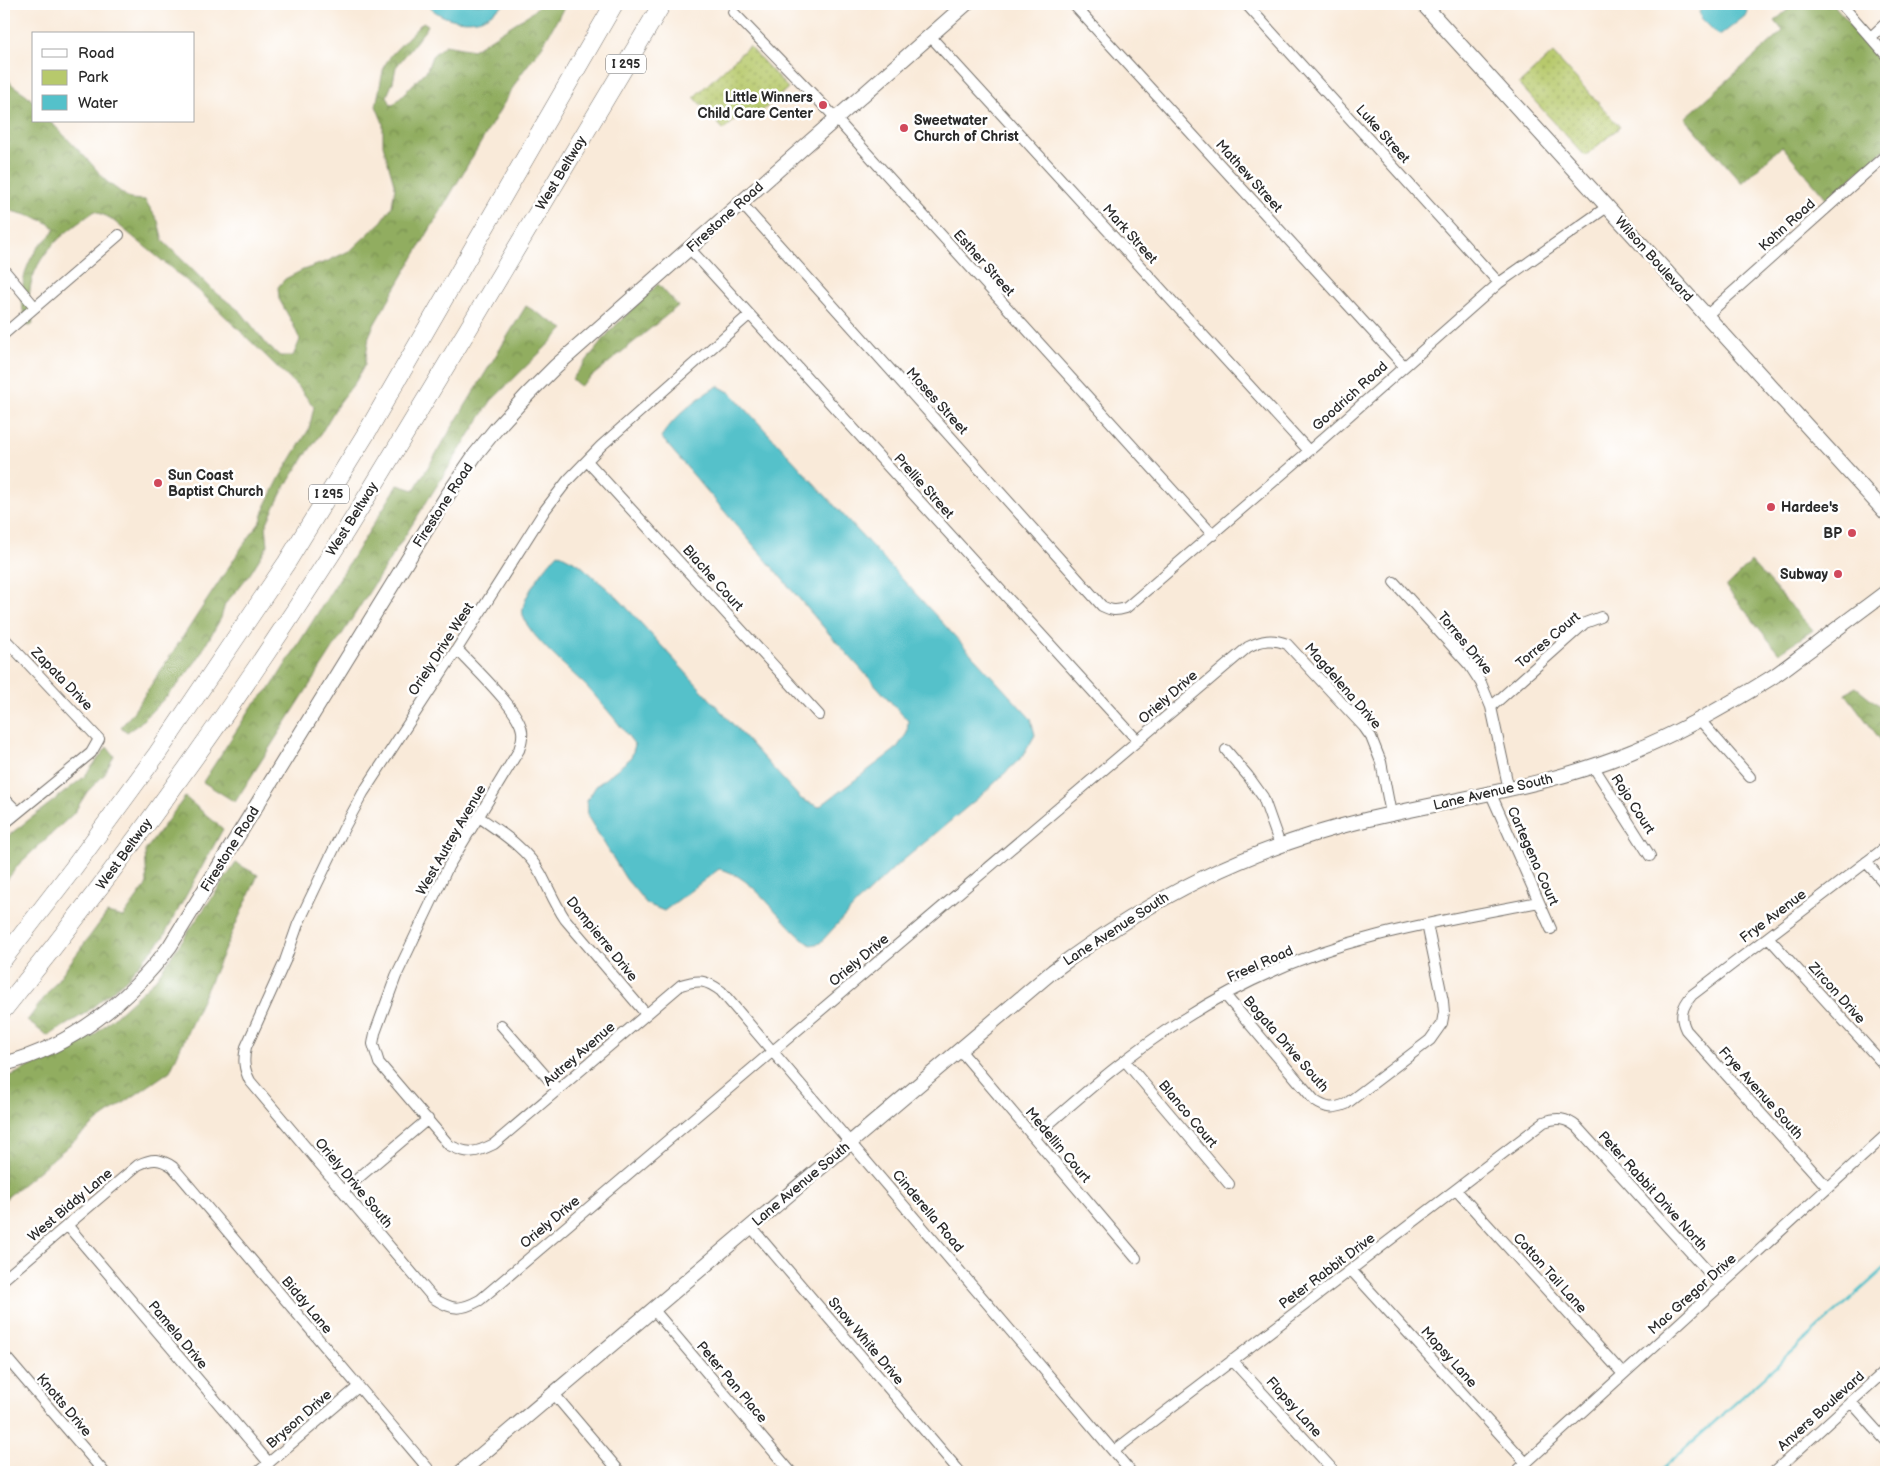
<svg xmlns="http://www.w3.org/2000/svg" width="1890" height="1476" viewBox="0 0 1890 1476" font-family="'Balsamiq Sans',sans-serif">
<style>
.green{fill:url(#green-dots);stroke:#717a4c}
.forest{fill:url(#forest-crowns);stroke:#5e6c46}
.water{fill:#54c1ca;stroke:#40767a}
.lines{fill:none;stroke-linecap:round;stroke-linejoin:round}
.stream{stroke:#54c1ca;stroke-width:2.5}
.street-casing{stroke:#736e68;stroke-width:12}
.secondary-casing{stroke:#736e68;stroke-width:16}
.highway-casing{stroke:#736e68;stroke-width:19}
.street{stroke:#fff;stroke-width:10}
.secondary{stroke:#fff;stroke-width:14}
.highway{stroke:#fff;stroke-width:18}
.poi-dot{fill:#d1495b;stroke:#fff;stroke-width:2}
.labels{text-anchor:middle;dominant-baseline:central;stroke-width:5;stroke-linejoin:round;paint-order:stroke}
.shield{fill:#fff;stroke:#6b6b6b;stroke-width:1}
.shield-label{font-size:12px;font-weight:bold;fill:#2b2b2b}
.poi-label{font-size:14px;font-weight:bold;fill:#2b2b2b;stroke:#fff;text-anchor:end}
.street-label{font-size:14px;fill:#2b2b2b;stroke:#fff}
</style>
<defs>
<pattern id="green-dots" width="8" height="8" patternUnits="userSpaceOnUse" patternTransform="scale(1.25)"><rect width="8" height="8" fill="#b7c96c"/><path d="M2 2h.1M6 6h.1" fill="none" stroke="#95a359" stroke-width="1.8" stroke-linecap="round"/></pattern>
<pattern id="forest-crowns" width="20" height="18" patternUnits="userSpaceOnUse" patternTransform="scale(1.25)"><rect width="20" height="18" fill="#91ad60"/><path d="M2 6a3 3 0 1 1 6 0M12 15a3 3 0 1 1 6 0" fill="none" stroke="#778d4f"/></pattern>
</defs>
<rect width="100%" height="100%" fill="#fff"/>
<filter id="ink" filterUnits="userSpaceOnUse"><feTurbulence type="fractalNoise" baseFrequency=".02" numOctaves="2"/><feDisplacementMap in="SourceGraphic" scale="10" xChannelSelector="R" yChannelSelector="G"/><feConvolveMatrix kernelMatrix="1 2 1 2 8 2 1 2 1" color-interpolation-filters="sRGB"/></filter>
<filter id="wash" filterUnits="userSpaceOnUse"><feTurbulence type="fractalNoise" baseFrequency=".0096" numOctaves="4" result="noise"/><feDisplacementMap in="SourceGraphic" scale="20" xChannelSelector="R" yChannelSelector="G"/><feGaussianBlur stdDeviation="1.12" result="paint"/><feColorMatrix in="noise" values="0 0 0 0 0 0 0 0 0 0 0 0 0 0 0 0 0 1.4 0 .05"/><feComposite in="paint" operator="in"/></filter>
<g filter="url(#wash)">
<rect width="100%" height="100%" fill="#f9ead9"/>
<path class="green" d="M 749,46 L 788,88 L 752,120 L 744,111 L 724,130 L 694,97 Z
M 1553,53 L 1620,127 L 1585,156 L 1519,84 Z"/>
<path class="forest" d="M 540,4 L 566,4 L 542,46 L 521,74 L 375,323 L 369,336 L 365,364 L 356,381 L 337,406 L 320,435 L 305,456 L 283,490 L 274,508 L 266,525 L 268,545 L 250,574 L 225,604 L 221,618 L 197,660 L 177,686 L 139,724 L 127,732 L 121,727 L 132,714 L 244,544 L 261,521 L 266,505 L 280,477 L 309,429 L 314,407 L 300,389 L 198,290 L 110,218 L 95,211 C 61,235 30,257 29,301 C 29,308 32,316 33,324 L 30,326 L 26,325 C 19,300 21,270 37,249 C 43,241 51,237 55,228 C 41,216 22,215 5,209 L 11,192 L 4,179 L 4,71 L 11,84 L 27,95 L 34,103 L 34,121 L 50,121 L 89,161 L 106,181 L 130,199 L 145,200 L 158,221 L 163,241 L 214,291 L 241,312 L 268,346 L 280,356 L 293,356 L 300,340 L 293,324 L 279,299 L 278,287 L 285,279 L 303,270 L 328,261 L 351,250 L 382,221 L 392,206 L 395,187 L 383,145 L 383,123 L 376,106 L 384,66 L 392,54 L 423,22 L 428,25 L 426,29 L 396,67 L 393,82 L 387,96 L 391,105 L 395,103 L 427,70 L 432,56 L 445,45 L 473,50 L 531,13 Z
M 1794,4 L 1833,4 L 1886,64 L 1886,148 L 1827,199 L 1782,146 L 1742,183 L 1685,118 L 1783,31 L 1775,21 Z
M 658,284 L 678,306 L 580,386 L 572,379 L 610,331 Z
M 526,306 L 564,329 L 491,401 L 235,802 L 203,782 L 253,705 L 272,686 L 398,485 L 414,490 Z
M 1751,562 L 1813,630 L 1779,653 L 1726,587 Z
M 1856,687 L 1886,711 L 1886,747 L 1845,693 Z
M 107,747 L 114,756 L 104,775 L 87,792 L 74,813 L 19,864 L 4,884 L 4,839 L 84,777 Z
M 185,797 L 223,829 L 162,939 L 126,979 L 87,1012 L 48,1036 L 27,1021 L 107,913 L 123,917 L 147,884 L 145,851 Z
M 236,863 L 258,875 L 170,1071 L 99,1120 L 4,1200 L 4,1079 L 93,1036 L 154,981 Z"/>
<path class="water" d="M 428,4 L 505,4 C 498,8 490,16 481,19 C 465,24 437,19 428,4 Z
M 1706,4 L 1745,4 L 1747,12 L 1745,16 L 1721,35 L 1718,35 L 1701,18 L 1699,12 Z
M 718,386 L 731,393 L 1031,719 L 1035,735 L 1023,756 L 984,793 L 894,868 L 856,904 L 820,943 L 811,945 C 781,925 755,875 719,869 L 664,911 L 647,904 L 626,879 L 588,817 L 587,801 L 596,786 L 631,758 L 635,745 C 621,726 605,707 589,689 C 573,672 527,635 523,615 C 519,599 548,564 558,553 L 579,564 L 618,598 L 801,799 L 819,807 L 896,749 L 907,733 L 908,721 L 831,636 L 661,437 C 673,418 699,396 718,386 Z"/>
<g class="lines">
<path class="stream" d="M 1659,1472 L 1886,1267"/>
</g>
</g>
<g filter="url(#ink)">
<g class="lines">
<g class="street-casing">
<path id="street" d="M 1073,4 L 1404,366
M 1246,4 L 1499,283
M 1841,4 L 1886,55
M 733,12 L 828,110 L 1213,535
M 930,36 L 1309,451
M 1871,37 L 1886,23
M 741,203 L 1102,606 C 1112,611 1116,611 1126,608 L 1309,451 L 1499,283 L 1607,207
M 690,249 L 1138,741
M 4,270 L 35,307
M 749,315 L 601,446 L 568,480 L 545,510 L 457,649 L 363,793 L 343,830 L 298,924 L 285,961 L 246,1047 C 243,1061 244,1069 250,1081 L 433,1298 C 452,1310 460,1311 480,1300 L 1248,647 C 1262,640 1272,638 1287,644 L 1364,727 L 1371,737 L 1381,762 L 1391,814
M 1706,316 L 1886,155
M 4,334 L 119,235
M 587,461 L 819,715
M 1394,582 L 1470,666 L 1481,683 L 1491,707 L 1509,790
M 4,638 L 99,739 L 91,753 L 4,824
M 457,649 C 473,667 519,709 522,731 C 523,738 521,744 519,750 L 448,867 L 396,976 L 375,1033 L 373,1044 L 379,1063 L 449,1145 C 468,1155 476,1153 494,1144 L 681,985 C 699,979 706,980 721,991 L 1131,1472
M 1491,707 L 1585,623 L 1601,617
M 1699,719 L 1750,777
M 1226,750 L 1248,776 L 1263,797 L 1280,845
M 1593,766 L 1650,856
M 1491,794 L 1551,929
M 4,798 L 18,812
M 479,817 C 502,833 527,849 541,874 C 549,889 555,904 565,919 L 646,1014
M 1866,862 L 1886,885
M 1768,937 L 1886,1067
M 1225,995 L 1315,1101 C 1327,1109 1333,1109 1346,1104 L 1430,1040 L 1442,1023 L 1444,1012 L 1443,1001 L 1427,924
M 501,1025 L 558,1090
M 959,1049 L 1136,1258
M 1125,1061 L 1229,1184
M 1034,1137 C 1081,1096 1129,1053 1182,1020 C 1241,982 1308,953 1375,936 C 1429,922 1484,913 1538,902
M 1828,1188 L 1686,1030 C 1679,1016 1682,1007 1692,995 L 1886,847
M 1456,1190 L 1623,1374
M 343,1191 L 428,1119
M 67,1225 L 269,1463
M 751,1227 L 960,1472
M 1351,1270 L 1526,1463
M 4,1279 L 138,1165 C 152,1158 160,1158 173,1167 L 431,1472
M 653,1309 L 791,1472
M 4,1355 L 104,1472
M 1232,1360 L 1335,1472
M 554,1394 L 620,1472
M 1851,1402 L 1886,1441
M 1114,1451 L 1544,1122 C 1557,1117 1566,1118 1577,1127 L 1721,1286
M 258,1472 L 358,1387
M 1516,1472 L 1886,1135
M 1774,1472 L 1886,1370"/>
</g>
<g class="secondary-casing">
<path id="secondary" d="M 1423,4 L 1886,513
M 4,1064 C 72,1046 128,1002 170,946 L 447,496 L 475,455 L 496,429 L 528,394 L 556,366 L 966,4
M 461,1472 L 1053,971 C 1152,897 1248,848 1369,819 C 1457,798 1547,787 1631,752 C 1679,733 1726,706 1771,678 C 1785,669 1798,658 1812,648 C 1836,629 1861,611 1886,592"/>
</g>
<g class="highway-casing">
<path id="highway" d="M 4,958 L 72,870 L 157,754 L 287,562 L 367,432 L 614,4
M 4,1009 C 122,864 231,711 332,553 C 378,480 422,405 467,331 C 532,222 597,113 662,4"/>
</g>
<use href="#street" class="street"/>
<use href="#secondary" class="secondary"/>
<use href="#highway" class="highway"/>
</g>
</g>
<g class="poi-dot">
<circle cx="823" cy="105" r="5"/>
<circle cx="904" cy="128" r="5"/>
<circle cx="158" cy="483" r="5"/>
<circle cx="1771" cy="507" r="5"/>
<circle cx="1852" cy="533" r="5"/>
<circle cx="1838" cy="574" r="5"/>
</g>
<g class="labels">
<g class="shield">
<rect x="606" y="54.5" width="40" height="19" rx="4"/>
<rect x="309" y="484.5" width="40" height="19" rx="4"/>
</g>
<g class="shield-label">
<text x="626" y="64">I 295</text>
<text x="329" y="494">I 295</text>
</g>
<g class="poi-label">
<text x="813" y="97">Little Winners<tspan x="813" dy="16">Child Care Center</tspan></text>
<text x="914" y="120" text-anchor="start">Sweetwater<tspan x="914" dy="16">Church of Christ</tspan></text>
<text x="168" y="475" text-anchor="start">Sun Coast<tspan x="168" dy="16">Baptist Church</tspan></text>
<text x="1781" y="507" text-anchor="start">Hardee's</text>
<text x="1842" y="533">BP</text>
<text x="1828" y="574">Subway</text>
</g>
<g class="street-label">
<text transform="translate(1383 134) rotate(48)">Luke Street</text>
<text transform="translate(561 173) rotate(-59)">West Beltway</text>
<text transform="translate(1249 176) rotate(48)">Mathew Street</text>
<text transform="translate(725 217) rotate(-42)">Firestone Road</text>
<text transform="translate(1787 225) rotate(-42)">Kohn Road</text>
<text transform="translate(1130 234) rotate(48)">Mark Street</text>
<text transform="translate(1654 259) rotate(48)">Wilson Boulevard</text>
<text transform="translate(984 263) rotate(48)">Esther Street</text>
<text transform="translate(1350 396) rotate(-42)">Goodrich Road</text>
<text transform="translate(937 401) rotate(48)">Moses Street</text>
<text transform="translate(924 486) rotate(48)">Prellie Street</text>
<text transform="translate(443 505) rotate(-57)">Firestone Road</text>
<text transform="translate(352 519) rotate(-58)">West Beltway</text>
<text transform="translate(713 578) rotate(48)">Blache Court</text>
<text transform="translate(1548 640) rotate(-40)">Torres Court</text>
<text transform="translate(1465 643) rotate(50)">Torres Drive</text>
<text transform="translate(441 649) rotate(-57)">Oriely Drive West</text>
<text transform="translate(62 679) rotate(46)">Zapata Drive</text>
<text transform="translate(1343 686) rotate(49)">Magdelena Drive</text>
<text transform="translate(1168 697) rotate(-41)">Oriely Drive</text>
<text transform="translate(1493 792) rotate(-13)">Lane Avenue South</text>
<text transform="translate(1633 804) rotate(57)">Rojo Court</text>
<text transform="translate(451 840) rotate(-60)">West Autrey Avenue</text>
<text transform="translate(230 849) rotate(-58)">Firestone Road</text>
<text transform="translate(124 854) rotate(-54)">West Beltway</text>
<text transform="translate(1533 856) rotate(66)">Cartegena Court</text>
<text transform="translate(1773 916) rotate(-37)">Frye Avenue</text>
<text transform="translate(1116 929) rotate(-33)">Lane Avenue South</text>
<text transform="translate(602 939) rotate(51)">Dompierre Drive</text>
<text transform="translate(859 960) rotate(-40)">Oriely Drive</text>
<text transform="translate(1260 964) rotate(-24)">Freel Road</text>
<text transform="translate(1837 993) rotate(48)">Zircon Drive</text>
<text transform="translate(1286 1044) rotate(49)">Bogata Drive South</text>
<text transform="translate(579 1054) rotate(-41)">Autrey Avenue</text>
<text transform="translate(1761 1093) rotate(48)">Frye Avenue South</text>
<text transform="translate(1188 1114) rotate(50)">Blanco Court</text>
<text transform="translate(1058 1145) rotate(50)">Medellin Court</text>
<text transform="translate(354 1183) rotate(50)">Oriely Drive South</text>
<text transform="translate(801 1184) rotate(-40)">Lane Avenue South</text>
<text transform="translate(1653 1191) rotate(48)">Peter Rabbit Drive North</text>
<text transform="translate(70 1205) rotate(-40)">West Biddy Lane</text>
<text transform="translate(928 1211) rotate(50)">Cinderella Road</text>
<text transform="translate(550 1222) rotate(-40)">Oriely Drive</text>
<text transform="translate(1327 1271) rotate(-37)">Peter Rabbit Drive</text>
<text transform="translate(1550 1273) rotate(48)">Cotton Tail Lane</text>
<text transform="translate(1692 1294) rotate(-42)">Mac Gregor Drive</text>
<text transform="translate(307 1305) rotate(50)">Biddy Lane</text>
<text transform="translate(178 1335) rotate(50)">Pamela Drive</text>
<text transform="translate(866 1341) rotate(50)">Snow White Drive</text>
<text transform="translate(1449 1357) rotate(48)">Mopsy Lane</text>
<text transform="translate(732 1382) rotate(50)">Peter Pan Place</text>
<text transform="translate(64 1405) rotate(50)">Knotts Drive</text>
<text transform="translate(1294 1407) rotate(48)">Flopsy Lane</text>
<text transform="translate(1821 1411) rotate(-42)">Anvers Boulevard</text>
<text transform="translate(299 1419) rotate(-41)">Bryson Drive</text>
</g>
</g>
<rect width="1890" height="1476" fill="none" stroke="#fff" stroke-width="20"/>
<rect x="32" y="32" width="162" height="90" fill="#ffffff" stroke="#aaaaaa"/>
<rect x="42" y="49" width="25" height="8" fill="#ffffff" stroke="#aaaaaa"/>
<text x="78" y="58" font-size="15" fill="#2b2b2b">Road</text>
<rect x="42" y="70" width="25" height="15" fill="#b7c96c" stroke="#aaaaaa"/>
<text x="78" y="82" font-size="15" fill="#2b2b2b">Park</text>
<rect x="42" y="95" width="25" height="15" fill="#54c1ca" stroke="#aaaaaa"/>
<text x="78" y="108" font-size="15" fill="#2b2b2b">Water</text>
</svg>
